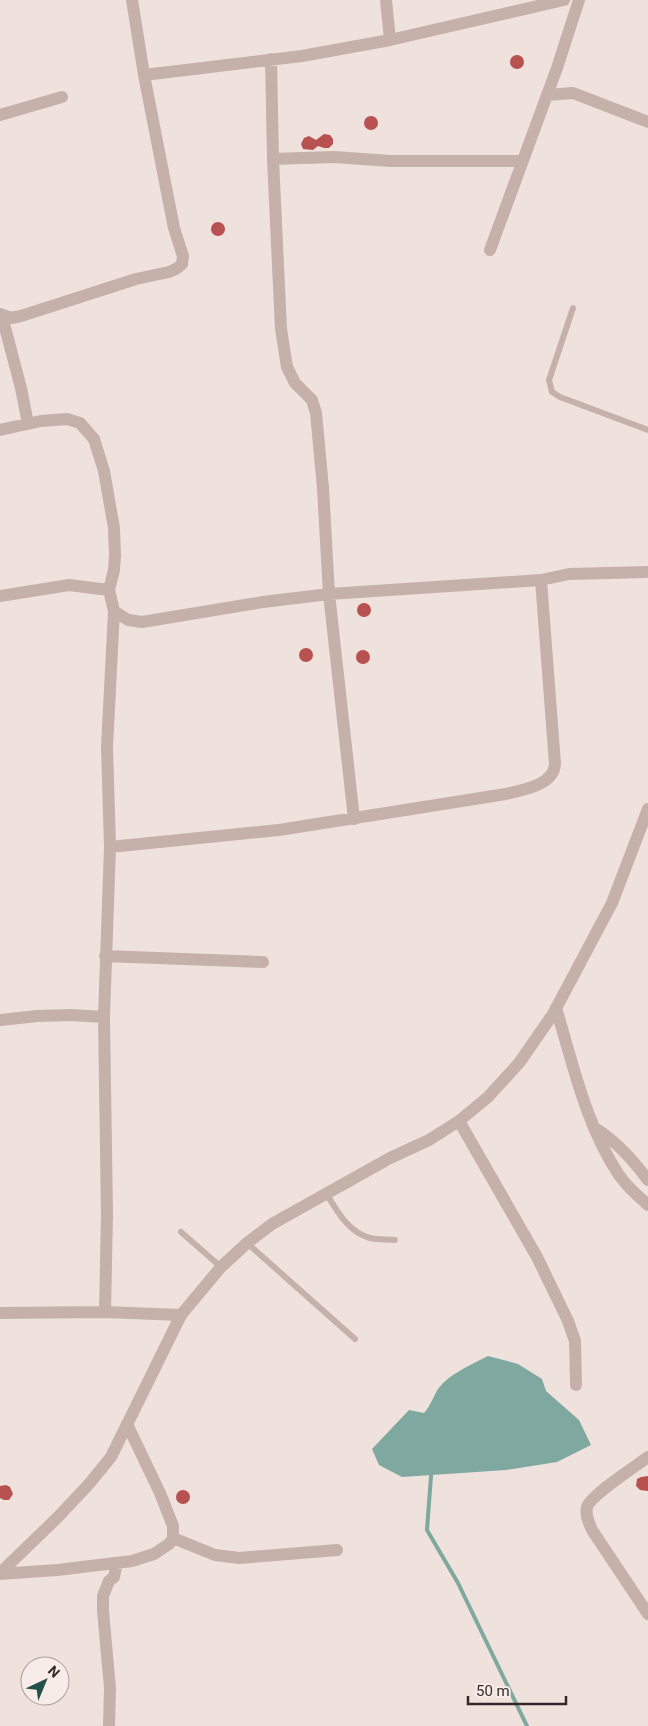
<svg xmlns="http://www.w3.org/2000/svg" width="648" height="1726" viewBox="0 0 648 1726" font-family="Roboto,sans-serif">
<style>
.water{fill:#7fa8a0}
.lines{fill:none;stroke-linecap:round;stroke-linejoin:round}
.stream{stroke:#7fa8a0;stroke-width:4}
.building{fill:#b75251}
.service{stroke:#c5b0aa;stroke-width:6}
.minor{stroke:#c5b0aa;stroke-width:12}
.tertiary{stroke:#c5b0aa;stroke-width:12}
</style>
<rect width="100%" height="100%" fill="#efe2dc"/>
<path class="water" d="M 488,1356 L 518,1364 L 542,1379 L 546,1391 L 579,1420 L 591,1445 L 557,1462 L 506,1470 L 402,1477 L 379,1465 L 372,1449 L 409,1410 L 424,1413 C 431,1405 433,1397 438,1389 C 450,1373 471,1365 488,1356 Z"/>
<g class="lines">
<path class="stream" d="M 431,1476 L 427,1530 L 458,1583 L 527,1726"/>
</g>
<path class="building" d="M510 62a7 7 0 1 1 14 0a7 7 0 1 1-14 0Z
M364 123a7 7 0 1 1 14 0a7 7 0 1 1-14 0Z
M 324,134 L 330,135 L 333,139 L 333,144 L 329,148 L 324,148 L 318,146 L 313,150 L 303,149 L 301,144 L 304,138 L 309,136 L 316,140 Z
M211 229a7 7 0 1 1 14 0a7 7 0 1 1-14 0Z
M357 610a7 7 0 1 1 14 0a7 7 0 1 1-14 0Z
M299 655a7 7 0 1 1 14 0a7 7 0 1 1-14 0Z
M356 657a7 7 0 1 1 14 0a7 7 0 1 1-14 0Z
M 648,1476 L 648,1491 L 640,1490 L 636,1486 L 637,1479 L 641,1477 Z
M 6,1485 L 10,1487 L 13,1494 L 9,1500 L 4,1500 L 0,1498 L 0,1486 Z
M176 1497a7 7 0 1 1 14 0a7 7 0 1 1-14 0Z"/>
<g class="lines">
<path class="service" d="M 573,308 L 549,380 L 552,392 L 560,397 L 648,430
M 326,1193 C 337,1211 348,1232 370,1238 C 378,1240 387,1239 395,1240
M 181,1232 L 221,1267
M 247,1243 L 355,1339"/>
<path class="minor" d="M 386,0 L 390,40
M 271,59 L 273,159 L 281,329 L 287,367 L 295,383 L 312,400 L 316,413 L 323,488 L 329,594 L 354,819
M 144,75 L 302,56 L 390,40 L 564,0
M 547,95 L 573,93 L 648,122
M 0,115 L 62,97
M 273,159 L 334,157 L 391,161 L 523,161
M 490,250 L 557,68 L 579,0
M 0,314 L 11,318 L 21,316 L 136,279 L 169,272 L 176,269 L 182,264 L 183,256 L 174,228 L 144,75 L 132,0
M 2,316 L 21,388 L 28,424
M 0,430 L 41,421 L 67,419 L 80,423 L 94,439 L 104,471 L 114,528 L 115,556 L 114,570 L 109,590 L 114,611 L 107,747 L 110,847 L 104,1017 L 107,1214 L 105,1312
M 0,596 L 69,585 L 109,590
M 114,611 L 128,620 L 142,622 L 263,602 L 329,594 L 541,580 L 569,574 L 648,572
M 110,847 L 279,830 L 506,794 C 523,790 554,785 555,764 L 541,580
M 105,956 L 263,962
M 556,1008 C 573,1064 586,1126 619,1175 C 627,1187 638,1196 648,1205
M 0,1020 L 37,1016 L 71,1015 L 104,1017
M 459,1121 L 537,1257 L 568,1321 L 575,1341 L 576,1385
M 595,1128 C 617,1142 632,1159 648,1180
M 0,1313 L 105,1312 L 181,1315
M 648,1457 C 636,1466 591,1495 587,1507 C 585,1515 589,1523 592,1530 L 648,1614
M 173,1538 L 215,1555 L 239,1558 L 337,1550
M 0,1574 L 57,1570 L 132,1561 L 154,1554 L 169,1544 L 173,1538 L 173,1526 L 160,1493 L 127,1424
M 109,1726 L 110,1688 L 103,1611 L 103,1596 L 109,1581 L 114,1577 L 117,1563"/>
<path class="tertiary" d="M 0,1573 L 57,1518 L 89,1484 L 111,1457 L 181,1315 L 221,1267 L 247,1243 L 272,1224 L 390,1158 L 429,1140 L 459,1121 L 488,1097 L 519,1063 L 553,1014 L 612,903 L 648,809"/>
</g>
<g transform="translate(45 1681) rotate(44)"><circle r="24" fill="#f7ece8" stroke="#a99e9b"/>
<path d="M0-4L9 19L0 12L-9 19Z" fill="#235048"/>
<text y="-8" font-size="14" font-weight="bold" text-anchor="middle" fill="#342928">N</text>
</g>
<path d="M468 1696v8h98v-8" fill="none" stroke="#342928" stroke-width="2.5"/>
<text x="476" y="1696" font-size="15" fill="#342928" stroke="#f7ece8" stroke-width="4" paint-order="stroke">50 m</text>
</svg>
